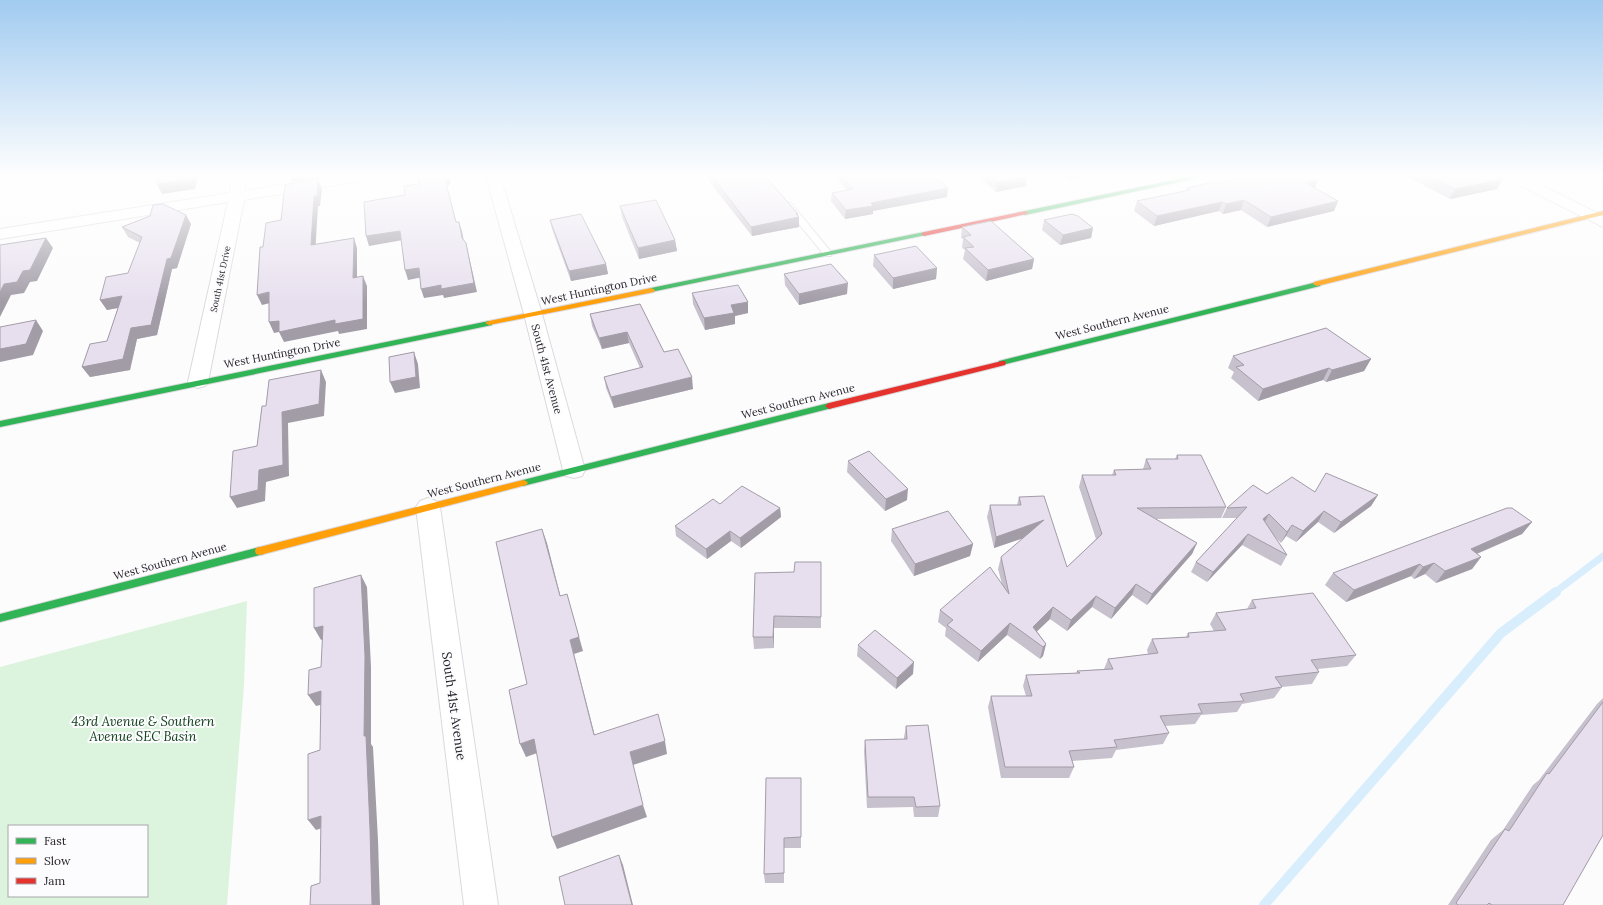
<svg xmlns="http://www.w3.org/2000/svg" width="1603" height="905" viewBox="0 0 1603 905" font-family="Lora,serif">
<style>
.green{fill:#dcf4de;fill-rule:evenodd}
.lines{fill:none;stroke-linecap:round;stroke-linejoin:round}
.stream-far1{stroke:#d8eefd;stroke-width:7}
.stream{stroke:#d8eefd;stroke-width:10}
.lane-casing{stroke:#dcd9dd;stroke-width:2}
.street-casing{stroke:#dcd9dd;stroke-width:2}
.fast-casing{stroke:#dcd9dd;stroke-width:2}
.slow-casing{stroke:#dcd9dd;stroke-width:2}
.jam-casing{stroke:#dcd9dd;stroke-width:2}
.lane{fill:#fff;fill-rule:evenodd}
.street{fill:#fff;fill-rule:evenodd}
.fast{fill:#30b455;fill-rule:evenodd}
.slow{fill:#ff9f0a;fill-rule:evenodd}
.jam{fill:#e5322d;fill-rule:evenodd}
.wall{fill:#c7c0cd}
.shaded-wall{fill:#a29ca7}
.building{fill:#e7dfee;stroke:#a29ca7}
.labels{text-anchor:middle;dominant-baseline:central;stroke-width:4;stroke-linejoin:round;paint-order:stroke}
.far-street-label{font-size:9px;fill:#28252a;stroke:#fcfbfe}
.street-label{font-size:11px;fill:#28252a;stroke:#fcfbfe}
.near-street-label{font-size:13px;fill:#28252a;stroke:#fcfbfe}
.near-park-label{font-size:13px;font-style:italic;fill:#0f4019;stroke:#fcfbfe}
</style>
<rect width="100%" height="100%" fill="#fcfcfd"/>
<path class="green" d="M 247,601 L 244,685 L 227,905 L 0,905 L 0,667 ZM 9,826 L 147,826 L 147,896 L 9,896 Z"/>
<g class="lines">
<path class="stream-far1" d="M 1554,593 L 1603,556"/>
<path class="stream" d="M 1264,905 L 1501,633 L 1556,592"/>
<g class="lane-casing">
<path id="lane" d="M 785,203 L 791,203 L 831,252 L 831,256 L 825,256 L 785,207 Z"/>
</g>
<g class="street-casing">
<path id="street" d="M 232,176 L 246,176 L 245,191 L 335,176 L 373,176 L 371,179 L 366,180 L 244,200 L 208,382 L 205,386 L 198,388 L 191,386 L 188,382 L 228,202 L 0,239 L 0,229 L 230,193 Z
M 486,176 L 500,176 L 542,314 L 585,470 L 582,476 L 574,478 L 566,476 L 563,470 L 524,314 Z
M 1505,176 L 1524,176 L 1603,216 L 1603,227 L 1507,179 Z
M 428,498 L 436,501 L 440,507 L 498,905 L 464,905 L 416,507 L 420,501 Z"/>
</g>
<g class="fast-casing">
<path id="fast" d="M 1193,176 L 1207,176 L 1025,215 L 1022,213 L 1025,211 Z
M 924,232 L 927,234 L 926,235 L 651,292 L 647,290 L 651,288 Z
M 1317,282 L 1321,284 L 1320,286 L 1002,365 L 998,363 L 999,361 Z
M 489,321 L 492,321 L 492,325 L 0,427 L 0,421 Z
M 829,403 L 833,406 L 832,408 L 523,486 L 518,483 L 523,480 Z
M 260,547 L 264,548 L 265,551 L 264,554 L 0,622 L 0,614 Z"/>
</g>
<g class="slow-casing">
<path id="slow" d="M 1603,211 L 1603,215 L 1317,286 L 1313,284 L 1314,282 Z
M 651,288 L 655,290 L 654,292 L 489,325 L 485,323 L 489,321 Z
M 523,480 L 526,481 L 528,483 L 526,485 L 260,555 L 256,554 L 255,551 L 256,548 L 260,547 Z"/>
</g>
<g class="jam-casing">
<path id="jam" d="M 1025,211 L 1028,213 L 1027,214 L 924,236 L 921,234 L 924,232 Z
M 1002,361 L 1005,361 L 1006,363 L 1005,365 L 829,409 L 825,406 L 829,403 Z"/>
</g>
<use href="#lane" class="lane"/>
<use href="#street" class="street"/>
<use href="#fast" class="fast"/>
<use href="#slow" class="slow"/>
<use href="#jam" class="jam"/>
</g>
<path class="wall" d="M 707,176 L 753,176 L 755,179 L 798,214 L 799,227 L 752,236 L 712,185 Z
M 835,176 L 935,176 L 947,197 L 873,211 L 873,214 L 845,219 L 831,201 L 832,193 L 847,190 Z
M 978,176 L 1027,176 L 1026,186 L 996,192 Z
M 1065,176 L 1085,176 L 1070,180 Z
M 1406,176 L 1498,176 L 1497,189 L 1450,199 Z
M 1220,183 L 1315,188 L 1338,201 L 1334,211 L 1267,227 L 1241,210 L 1223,214 L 1219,211 L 1154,226 L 1134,211 L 1137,201 L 1186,191 L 1187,188 Z
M 620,206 L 675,240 L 677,251 L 639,259 L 622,217 Z
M 550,220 L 606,264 L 608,274 L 571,281 L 552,229 Z
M 1044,220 L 1093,228 L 1091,238 L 1060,245 L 1042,230 Z
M 191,224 L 177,268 L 172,269 L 157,335 L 137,339 L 130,370 L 90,377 L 82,367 L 107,341 L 118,308 L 107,310 L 100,300 L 128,273 L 140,243 L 128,237 L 122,227 Z
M 962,227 L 1034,259 L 1032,269 L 986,281 L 963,259 L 965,250 L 962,248 L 963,239 L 961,238 Z
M 874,255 L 937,268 L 936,279 L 893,289 L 873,266 Z
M 784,274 L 847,294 L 799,305 L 785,285 Z
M 692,293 L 748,313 L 735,316 L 735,324 L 705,330 L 693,304 Z
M 640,304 L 664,352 L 693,389 L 614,408 L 606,388 L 604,377 L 640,368 L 629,343 L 602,349 L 592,326 L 590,314 Z
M 1233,356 L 1371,359 L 1364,371 L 1326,382 L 1323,380 L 1258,401 L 1231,378 L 1234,372 L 1228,368 Z
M 1177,455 L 1226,507 L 1221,518 L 1156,519 L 1197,543 L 1192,554 L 1147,605 L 1132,595 L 1111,619 L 1092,607 L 1067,631 L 1050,619 L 1037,631 L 1046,644 L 1043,656 L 1040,659 L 1007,635 L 978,662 L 945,636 L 946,628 L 938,622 L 940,610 L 1002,584 L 998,569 L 1001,557 L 1024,538 L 994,548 L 987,517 L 990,505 L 1017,505 L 1019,497 L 1067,567 L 1096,539 L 1079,487 L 1082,475 L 1112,475 L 1114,470 L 1143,469 L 1146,459 L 1175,459 Z
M 848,461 L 907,500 L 885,511 L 847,472 Z
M 1315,492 L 1378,495 L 1371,506 L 1334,533 L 1318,522 L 1296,542 L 1286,536 L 1281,543 L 1274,536 L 1287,555 L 1281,566 L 1242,545 L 1207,582 L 1191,572 L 1196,562 L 1237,518 L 1222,518 L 1227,508 L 1267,494 Z
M 720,504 L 780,508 L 781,517 L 741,548 L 731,541 L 707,559 L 676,536 L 675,526 Z
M 1532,522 L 1522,534 L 1477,554 L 1481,557 L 1472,569 L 1436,583 L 1425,574 L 1414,579 L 1411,576 L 1346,602 L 1325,585 L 1333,573 Z
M 892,529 L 973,544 L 970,556 L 914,576 L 891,541 Z
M 755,573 L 821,617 L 821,628 L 774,628 L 774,648 L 754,649 L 753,637 Z
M 1252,600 L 1356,655 L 1347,666 L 1318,669 L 1319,672 L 1312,684 L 1282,687 L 1274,698 L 1242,704 L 1237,712 L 1201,715 L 1195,724 L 1165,726 L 1169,733 L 1163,744 L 1116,750 L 1112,758 L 1072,761 L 1074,767 L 1069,778 L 1001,778 L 988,707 L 991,696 L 1026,696 L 1023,686 L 1026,675 L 1076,673 L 1077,671 L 1104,669 L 1108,659 L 1148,654 L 1147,650 L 1152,639 L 1186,637 L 1188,633 L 1214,631 L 1210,624 L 1216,613 L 1247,609 Z
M 858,645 L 913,674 L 896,689 L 857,656 Z
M 1603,698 L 1603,835 L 1563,905 L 1448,905 L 1491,840 L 1503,830 L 1533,785 L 1539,780 L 1597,704 Z
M 906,726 L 940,806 L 938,817 L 914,817 L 913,807 L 867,808 L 864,751 L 865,740 L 904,739 L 904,737 Z
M 801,778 L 801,848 L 784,848 L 784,883 L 765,883 L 764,874 Z"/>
<path class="shaded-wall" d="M 191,176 L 198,176 L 195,189 L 162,194 L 157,184 Z
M 289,176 L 323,176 L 323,177 L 291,182 Z
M 444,176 L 449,176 L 451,184 L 447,185 L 458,231 Z
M 1070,176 L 1085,176 L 1070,180 Z
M 1027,177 L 1026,186 L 996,192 L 998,182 Z
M 318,179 L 322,189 L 320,206 L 318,206 L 315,255 L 311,245 L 314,196 Z
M 1503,179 L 1497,189 L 1450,199 L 1455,189 Z
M 1318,180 L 1314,190 L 1306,183 Z
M 948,188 L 947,197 L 873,211 L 873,214 L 845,219 L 846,210 L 871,203 Z
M 1244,200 L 1241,210 L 1223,214 L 1226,204 Z
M 1338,201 L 1334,211 L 1267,227 L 1271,217 Z
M 1222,202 L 1219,211 L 1154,226 L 1157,216 Z
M 798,214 L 798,218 L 799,217 L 799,227 L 752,236 L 751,227 Z
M 186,215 L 191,224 L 177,268 L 172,269 L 157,335 L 137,339 L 130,370 L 90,377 L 82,367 L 131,328 L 167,259 Z
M 459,222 L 462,231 L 465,247 L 462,238 Z
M 1093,228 L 1091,238 L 1060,245 L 1063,235 Z
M 400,231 L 403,240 L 369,246 L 366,236 Z
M 46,238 L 53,248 L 37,281 L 30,282 L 24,293 L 11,295 L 0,317 L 0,292 L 4,284 L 23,271 Z
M 354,238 L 357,248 L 357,288 L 353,278 Z
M 675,240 L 677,251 L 639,259 L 638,248 Z
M 466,243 L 468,252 L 477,292 L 444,298 L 443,295 L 424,298 L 421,289 Z
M 1034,259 L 1032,269 L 986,281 L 988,270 Z
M 606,264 L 608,274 L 571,281 L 569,271 Z
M 419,268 L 423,277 L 408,280 L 405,270 Z
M 937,268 L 936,279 L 893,289 L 893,278 Z
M 363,276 L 367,286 L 367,329 L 339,334 L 338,331 L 284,342 L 279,332 L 274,333 L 269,322 Z
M 848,283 L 847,294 L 799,305 L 799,294 Z
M 269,292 L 274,302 L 262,305 L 257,295 Z
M 122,296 L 128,306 L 107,310 L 100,300 Z
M 748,302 L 748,313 L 735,316 L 735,324 L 705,330 L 704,318 L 731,305 Z
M 36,320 L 43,331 L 33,355 L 0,362 L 0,349 Z
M 627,332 L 629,343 L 602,349 L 599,338 Z
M 414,352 L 418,364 L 420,388 L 395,393 L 390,382 Z
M 1371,359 L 1364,371 L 1326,382 L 1332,370 Z
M 1329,368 L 1323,380 L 1258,401 L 1263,389 Z
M 321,370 L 326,382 L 324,416 L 288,423 L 289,476 L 266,482 L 265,501 L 237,508 L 230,497 L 259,470 L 282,412 Z
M 692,377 L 693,389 L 614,408 L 611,397 Z
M 908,489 L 907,500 L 885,511 L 886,499 Z
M 1378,495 L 1371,506 L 1334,533 L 1341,522 Z
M 780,508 L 781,517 L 741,548 L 740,538 Z
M 1324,511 L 1318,522 L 1296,542 L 1303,531 Z
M 1269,514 L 1263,525 L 1263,519 Z
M 1044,520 L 1041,532 L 994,548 L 996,537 Z
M 1532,522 L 1522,534 L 1462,560 L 1471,549 Z
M 1292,525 L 1286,536 L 1281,543 L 1287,532 Z
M 542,529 L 547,543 L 564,610 L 560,596 Z
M 730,531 L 731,541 L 707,559 L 706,549 Z
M 1248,534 L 1242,545 L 1207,582 L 1213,572 Z
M 1197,543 L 1192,554 L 1147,605 L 1152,594 Z
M 973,544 L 970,556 L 914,576 L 915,564 Z
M 1481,557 L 1472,569 L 1436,583 L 1445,571 Z
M 1434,563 L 1425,574 L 1414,579 L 1423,567 Z
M 1420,564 L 1411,576 L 1346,602 L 1354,590 Z
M 361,575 L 367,587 L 371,667 L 371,744 L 373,747 L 378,840 L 380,905 L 372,905 L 364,736 Z
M 1136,584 L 1132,595 L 1111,619 L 1115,608 Z
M 567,594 L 583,651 L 574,654 L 598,748 L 594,735 L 570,640 Z
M 1096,596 L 1092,607 L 1067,631 L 1071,620 Z
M 1053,607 L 1050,619 L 1030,638 L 1033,627 Z
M 774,616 L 774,648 L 773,637 Z
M 1010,623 L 1007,635 L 978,662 L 981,651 Z
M 323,626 L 330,637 L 321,640 L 314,628 Z
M 1046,644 L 1043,656 L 1040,659 L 1043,647 Z
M 914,662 L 913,674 L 896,689 L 897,678 Z
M 321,691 L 329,703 L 316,706 L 308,695 Z
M 534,739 L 540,752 L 526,757 L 520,744 Z
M 665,741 L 667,754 L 633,765 L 630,752 Z
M 643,805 L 647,817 L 557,849 L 552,837 Z
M 321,816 L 329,826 L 316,830 L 308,820 Z
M 619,855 L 623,865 L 633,905 L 632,905 Z"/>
<path class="building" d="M 159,176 L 191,176 L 190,179 L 157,184 Z
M 417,176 L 444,176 L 456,222 L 459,222 L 462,238 L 466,243 L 474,283 L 441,289 L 441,285 L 421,289 L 419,268 L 405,270 L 400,231 L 366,236 L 364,202 L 405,195 L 404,186 L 419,184 Z
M 712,176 L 753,176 L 755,179 L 766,177 L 798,214 L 796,214 L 799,217 L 751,227 Z
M 842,176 L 935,176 L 948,188 L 871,203 L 873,206 L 846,210 L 832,193 L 853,189 Z
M 991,176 L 1027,176 L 1027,177 L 998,182 Z
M 1249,176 L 1311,176 L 1318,180 L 1306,183 L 1338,201 L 1271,217 L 1244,200 L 1226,204 L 1222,202 L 1157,216 L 1137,201 L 1190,190 L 1187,188 L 1218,181 L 1220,183 Z
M 1430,176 L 1498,176 L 1503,179 L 1455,189 Z
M 318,179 L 317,196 L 314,196 L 311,245 L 354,238 L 353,278 L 363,276 L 363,319 L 335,324 L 335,320 L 279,332 L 279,321 L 269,322 L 269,292 L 257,295 L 260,247 L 263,247 L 266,223 L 281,220 L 285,185 Z
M 656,200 L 675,240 L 638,248 L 620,206 Z
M 163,204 L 186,215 L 171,258 L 167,259 L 151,325 L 131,328 L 123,359 L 82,367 L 90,344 L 107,341 L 122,296 L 100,300 L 106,277 L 128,273 L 142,237 L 122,227 L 150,216 L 153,205 Z
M 581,214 L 606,264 L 569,271 L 550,220 Z
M 1072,214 L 1078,216 L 1093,228 L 1063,235 L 1044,220 Z
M 991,221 L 1034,259 L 988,270 L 965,248 L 974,247 L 963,237 L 971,235 L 962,227 Z
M 46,238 L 30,270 L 23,271 L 17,282 L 4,284 L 0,292 L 0,245 Z
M 916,246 L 937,268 L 893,278 L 874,255 Z
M 831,264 L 848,283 L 799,294 L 784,274 Z
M 738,285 L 748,302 L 731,305 L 734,313 L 704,318 L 692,293 Z
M 640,304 L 664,352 L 678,349 L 692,377 L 611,397 L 604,377 L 643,367 L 627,332 L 599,338 L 590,314 Z
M 36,320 L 26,344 L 0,349 L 0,327 Z
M 1326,328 L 1371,359 L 1332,370 L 1329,368 L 1263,389 L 1236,367 L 1244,365 L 1233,356 Z
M 414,352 L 416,377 L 390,382 L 389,357 Z
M 321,370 L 319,404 L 282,412 L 283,465 L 259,470 L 258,490 L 230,497 L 233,451 L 257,446 L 262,406 L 266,406 L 269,380 Z
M 869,451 L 908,489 L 886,499 L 848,461 Z
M 1177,455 L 1201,455 L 1226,507 L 1137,508 L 1197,543 L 1152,594 L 1136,584 L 1115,608 L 1096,596 L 1071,620 L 1053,607 L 1033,627 L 1046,644 L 1043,647 L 1010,623 L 981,651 L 947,625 L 953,620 L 940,610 L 990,567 L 1009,594 L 1001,557 L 1044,520 L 996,537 L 990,505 L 1021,505 L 1019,497 L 1044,496 L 1067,567 L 1102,534 L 1082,475 L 1116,475 L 1114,470 L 1151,469 L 1146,459 L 1178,459 Z
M 1326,473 L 1378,495 L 1341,522 L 1324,511 L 1303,531 L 1292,525 L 1287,532 L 1269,514 L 1263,519 L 1287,555 L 1248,534 L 1213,572 L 1196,562 L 1247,507 L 1227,508 L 1253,485 L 1267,494 L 1292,477 L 1315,492 Z
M 742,486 L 780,508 L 740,538 L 730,531 L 706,549 L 675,526 L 713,499 L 720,504 Z
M 1507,508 L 1512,508 L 1532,522 L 1471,549 L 1481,557 L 1445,571 L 1434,563 L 1423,567 L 1420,564 L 1354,590 L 1333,573 Z
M 948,511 L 973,544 L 915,564 L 892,529 Z
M 542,529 L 560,596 L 567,594 L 579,637 L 570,640 L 594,735 L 658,714 L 665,741 L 630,752 L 643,805 L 552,837 L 534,739 L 520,744 L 509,690 L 527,684 L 496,542 Z
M 795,562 L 821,562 L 821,617 L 774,616 L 773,637 L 753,637 L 755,573 L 794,572 Z
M 361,575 L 365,656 L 364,736 L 366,736 L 370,829 L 372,905 L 310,905 L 311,886 L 320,883 L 321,816 L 308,820 L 308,754 L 320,750 L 321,691 L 308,695 L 309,670 L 321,667 L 323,626 L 314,628 L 314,588 Z
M 1313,593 L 1356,655 L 1311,660 L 1319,672 L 1275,677 L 1282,687 L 1240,694 L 1244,701 L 1198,704 L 1202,713 L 1160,716 L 1169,733 L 1114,740 L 1117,747 L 1069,751 L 1074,767 L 1005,767 L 991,696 L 1032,696 L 1026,675 L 1080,673 L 1077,671 L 1113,669 L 1108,659 L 1158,653 L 1152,639 L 1189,637 L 1188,633 L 1226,630 L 1216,613 L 1256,608 L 1252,600 Z
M 875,630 L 914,662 L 897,678 L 858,645 Z
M 1603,702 L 1603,835 L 1563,905 L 1492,905 L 1489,903 L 1487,905 L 1458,905 L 1456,903 L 1505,829 L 1509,831 L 1547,773 L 1549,774 Z
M 928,725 L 940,806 L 916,807 L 914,797 L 868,797 L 865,740 L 907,739 L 906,726 Z
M 766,778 L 801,778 L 801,837 L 784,838 L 784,873 L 764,874 Z
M 619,855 L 632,905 L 565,905 L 559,877 Z"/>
<linearGradient id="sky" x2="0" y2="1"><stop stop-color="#a1cbf0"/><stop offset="0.58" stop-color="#fefefe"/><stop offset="1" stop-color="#fefefe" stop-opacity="0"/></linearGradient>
<rect width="1603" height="303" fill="url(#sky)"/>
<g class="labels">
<g class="far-street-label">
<text transform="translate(220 279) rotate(-78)">South 41st Drive</text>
</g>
<g class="street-label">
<text transform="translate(599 289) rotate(-12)">West Huntington Drive</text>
<text transform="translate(1112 322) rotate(-14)">West Southern Avenue</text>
<text transform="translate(282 353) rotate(-11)">West Huntington Drive</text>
<text transform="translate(547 369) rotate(75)">South 41st Avenue</text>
<text transform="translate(798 401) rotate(-14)">West Southern Avenue</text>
<text transform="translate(484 480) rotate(-14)">West Southern Avenue</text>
<text transform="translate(170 561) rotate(-15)">West Southern Avenue</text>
</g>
<g class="near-street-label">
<text transform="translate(454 706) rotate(82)">South 41st Avenue</text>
</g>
<g class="near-park-label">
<text x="143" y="721">43rd Avenue &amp; Southern<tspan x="143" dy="15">Avenue SEC Basin</tspan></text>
</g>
</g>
<rect x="8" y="825" width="140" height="72" fill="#fcfbfe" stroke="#a7a5a9"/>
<rect x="16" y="838" width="20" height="6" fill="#30b455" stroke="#a7a5a9"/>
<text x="44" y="845" font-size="12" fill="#28252a">Fast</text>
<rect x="16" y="858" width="20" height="6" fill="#ff9f0a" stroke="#a7a5a9"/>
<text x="44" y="865" font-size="12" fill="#28252a">Slow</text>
<rect x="16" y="878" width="20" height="6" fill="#e5322d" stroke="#a7a5a9"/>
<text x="44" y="885" font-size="12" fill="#28252a">Jam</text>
</svg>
